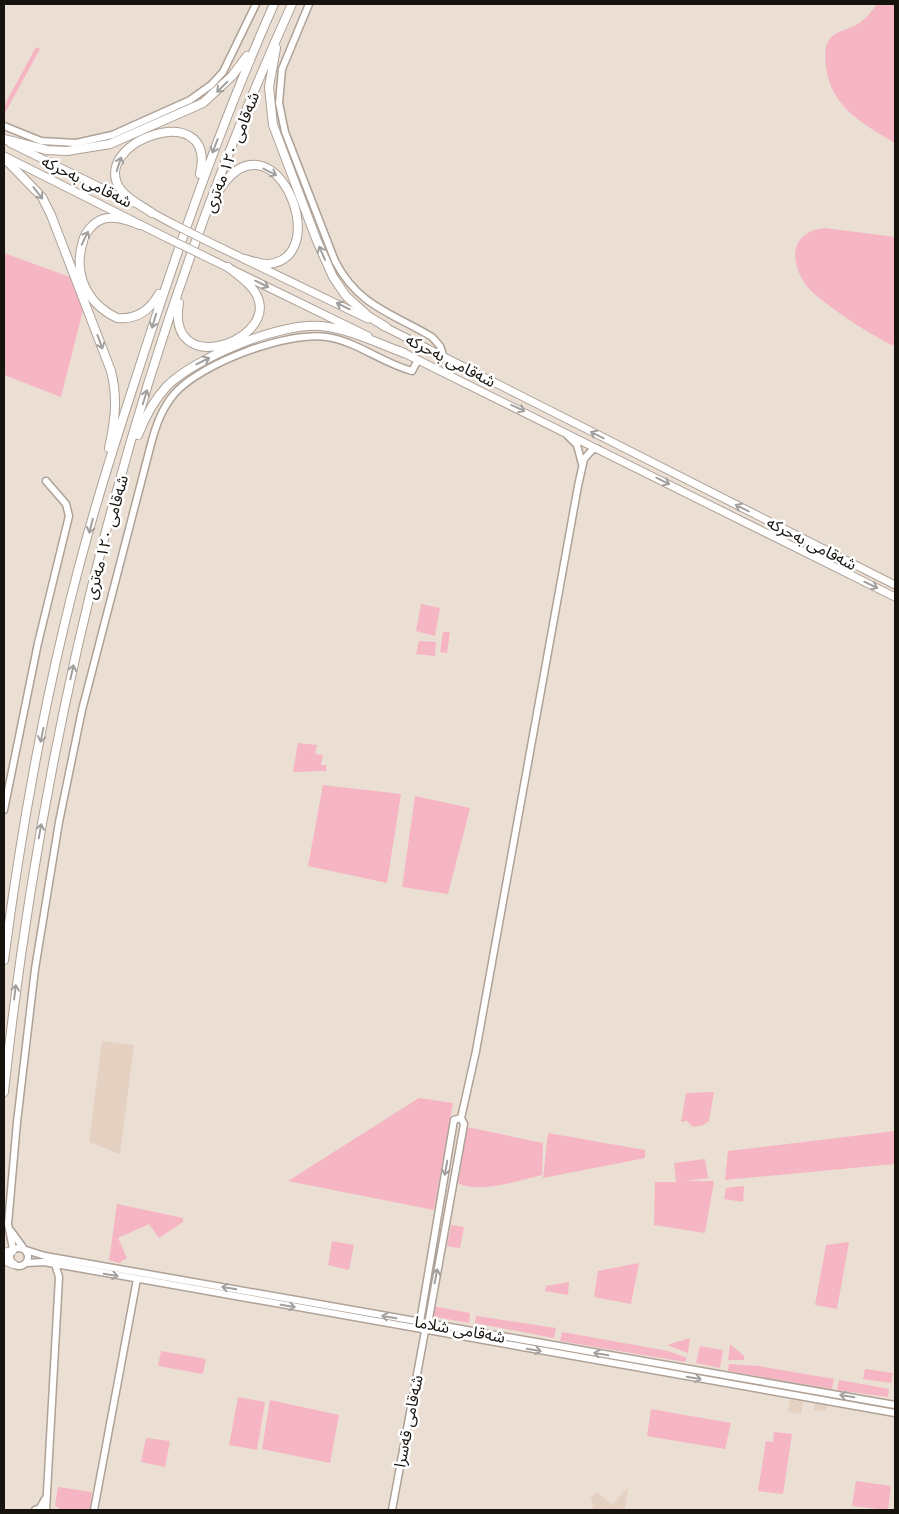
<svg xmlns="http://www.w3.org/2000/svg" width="899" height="1514" viewBox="0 0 899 1514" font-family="'Noto Serif','Noto Sans Arabic',serif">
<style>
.built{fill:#e5d1c1}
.green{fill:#f6b5c3}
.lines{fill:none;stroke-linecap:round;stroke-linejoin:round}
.secondary-casing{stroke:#aea197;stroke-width:9}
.primary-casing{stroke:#aea197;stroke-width:9}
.highway-casing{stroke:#aea197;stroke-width:10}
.secondary{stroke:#fff;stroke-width:6}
.primary{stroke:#fff;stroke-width:7}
.highway{stroke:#fff;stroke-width:8}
.primary-bridge-casing{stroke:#aea197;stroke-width:9;stroke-linecap:butt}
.primary-bridge{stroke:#fff;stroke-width:7}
.oneway{stroke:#a2a09f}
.labels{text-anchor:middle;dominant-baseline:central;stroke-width:5;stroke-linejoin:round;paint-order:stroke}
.street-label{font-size:16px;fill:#16120e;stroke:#fff}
</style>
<rect width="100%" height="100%" fill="#ebded3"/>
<path class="built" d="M 102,1041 L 134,1045 L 120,1154 L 89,1142 Z
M 790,1400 L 803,1401 L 801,1414 L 788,1412 Z
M 815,1401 L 828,1402 L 826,1411 L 814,1410 Z
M 628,1487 L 625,1510 L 592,1510 L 593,1504 L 590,1498 L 597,1492 L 612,1505 Z"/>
<path class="green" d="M 877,4 L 895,4 L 895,143 C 863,124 831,107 826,67 C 825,58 824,48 829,40 C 834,32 843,31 852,27 C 862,23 871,13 877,4 Z
M 36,47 L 40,49 L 5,113 L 4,106 Z
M 825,228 L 895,237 L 895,346 C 876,339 818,301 806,285 C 798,274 792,258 797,245 C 803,233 812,230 825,228 Z
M 4,253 L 70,277 L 83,310 L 61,397 L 4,375 Z
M 421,604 L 440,608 L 435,636 L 416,631 Z
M 443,632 L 450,632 L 447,653 L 440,652 Z
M 419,641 L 436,642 L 435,656 L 416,654 Z
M 298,743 L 317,745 L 315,754 L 323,755 L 321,765 L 326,765 L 326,771 L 293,772 Z
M 323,785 L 401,794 L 387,883 L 308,866 Z
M 415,796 L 470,808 L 448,894 L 402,887 Z
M 714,1092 L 709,1121 L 703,1125 L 693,1127 L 687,1121 L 681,1122 L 686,1093 Z
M 419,1098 L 453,1103 L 434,1210 L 288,1181 Z
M 467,1127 L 543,1143 L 542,1175 C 521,1180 477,1194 458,1183 Z
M 895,1131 L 895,1164 L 725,1180 L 728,1151 Z
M 548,1133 L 645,1150 L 645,1158 L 543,1178 Z
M 705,1159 L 708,1178 L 684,1181 L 714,1181 L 705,1233 L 654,1225 L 655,1182 L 676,1182 L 674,1163 Z
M 744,1186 L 743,1202 L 724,1199 L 726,1188 Z
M 117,1204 L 183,1218 L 183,1222 L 159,1238 L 149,1224 L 118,1238 L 127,1258 L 119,1263 L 109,1260 Z
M 451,1225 L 464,1227 L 460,1248 L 447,1246 Z
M 332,1241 L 354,1245 L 349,1270 L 328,1265 Z
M 849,1242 L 837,1309 L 815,1305 L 826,1245 Z
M 639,1263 L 631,1304 L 594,1297 L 598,1271 Z
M 569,1282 L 568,1295 L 545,1291 L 546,1286 Z
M 432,1306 L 470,1313 L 469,1323 L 430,1316 Z
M 476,1316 L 556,1328 L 554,1338 L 475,1323 Z
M 562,1332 L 668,1351 L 687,1358 L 685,1362 L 560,1341 Z
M 690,1338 L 688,1353 L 667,1345 Z
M 730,1344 L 744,1356 L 744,1360 L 728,1360 Z
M 700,1346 L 723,1350 L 720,1368 L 696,1363 Z
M 161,1351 L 206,1359 L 203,1374 L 158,1366 Z
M 729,1364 L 758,1366 L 834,1379 L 832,1389 L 728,1371 Z
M 865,1369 L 893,1373 L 891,1383 L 863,1379 Z
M 839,1380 L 889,1389 L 888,1397 L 837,1390 Z
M 238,1397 L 265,1402 L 257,1450 L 229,1445 Z
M 270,1400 L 339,1415 L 330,1463 L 262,1449 Z
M 651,1409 L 731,1423 L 725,1449 L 647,1436 Z
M 774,1432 L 792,1434 L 783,1494 L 758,1491 L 766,1441 L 773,1442 Z
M 146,1438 L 170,1441 L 165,1467 L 141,1462 Z
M 856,1481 L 891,1486 L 888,1510 L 852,1506 Z
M 58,1487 L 92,1492 L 90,1510 L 59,1510 L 59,1507 L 55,1506 Z"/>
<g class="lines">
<g class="secondary-casing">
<path id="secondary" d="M 309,4 L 282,69 L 279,103 L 285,132 L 335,261 C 358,306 392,313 432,337 L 440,346 L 443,355
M 4,126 L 41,141 L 76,143 L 112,135 L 190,100 L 211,85 L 223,72 L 256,4
M 568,436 L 577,445 L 582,464
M 4,810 L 38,643 L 69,516 L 66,504 L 46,481
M 11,1231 L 24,1249
M10 1257a9 9 0 1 1 18 0a9 9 0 1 1-18 0Z
M 13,1249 L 8,1224 L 17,1122 L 35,969 L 59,822 L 82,710 L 151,444 C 156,425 162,408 175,393 C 202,363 287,331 327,337 C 358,342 382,363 412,371 L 418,360
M 26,1250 L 45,1256 L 895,1405
M 26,1263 L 44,1262 L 895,1413
M 420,1322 L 454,1120 L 461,1118
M 428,1324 L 464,1124 L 461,1118 L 476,1051 L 578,486 L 584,459 L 593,449 L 598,449
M 35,1510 L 40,1508 L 45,1499
M 46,1510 L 59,1277 L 55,1264
M 94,1510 L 137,1279
M 392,1510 L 425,1331"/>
</g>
<g class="primary-casing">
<path id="primary" d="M 10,143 L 132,203
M 4,156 L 167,238
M 149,211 L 173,224
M 207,241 L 368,319
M 202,255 L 368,336
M 383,326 L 895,585
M 400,351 L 895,597"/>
</g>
<g class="highway-casing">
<path id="highway" d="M 276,48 L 269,87 L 273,125 L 317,241 L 333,277 L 346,296 L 368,316 L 386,327
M 4,139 L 47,150 L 67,151 L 110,144 L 203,103 L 232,76 L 247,56
M 4,158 L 42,197 L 51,215 L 111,371 C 118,398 115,421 109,448
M 218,192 C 272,104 337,258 268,264 C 260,264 252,261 245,259
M 152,213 C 142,206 129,200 121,190 C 86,143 218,95 200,174
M 140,225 C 129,221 115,215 103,219 C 94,222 85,232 83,241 C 73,273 86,303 117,318 C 136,320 150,310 159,294
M 179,303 C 166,377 270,344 259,301 C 255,286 239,276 228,267
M 138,435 C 145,417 154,400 167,386 C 195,358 281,322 321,326 C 350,329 377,343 404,353
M 4,960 C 24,808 54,646 98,499 C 112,451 128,403 143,356 C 182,236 223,119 274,4
M 4,1092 C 44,719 136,347 292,4
M 4,1253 L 12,1251
M 4,1260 L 13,1264"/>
</g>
<use href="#secondary" class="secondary"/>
<use href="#primary" class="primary"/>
<use href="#highway" class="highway"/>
<g class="primary-bridge-casing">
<path id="primary-bridge" d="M 173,224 L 207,241
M 167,238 L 202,255"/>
</g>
<use href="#primary-bridge" class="primary-bridge"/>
</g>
<defs><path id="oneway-shaft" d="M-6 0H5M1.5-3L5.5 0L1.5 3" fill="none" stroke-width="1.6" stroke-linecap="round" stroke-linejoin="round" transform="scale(1.25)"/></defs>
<g class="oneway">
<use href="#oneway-shaft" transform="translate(222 87) rotate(135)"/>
<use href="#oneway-shaft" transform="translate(215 146) rotate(111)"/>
<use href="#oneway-shaft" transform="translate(119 164) rotate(-72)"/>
<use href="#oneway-shaft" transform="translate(270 172) rotate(27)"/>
<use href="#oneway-shaft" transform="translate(38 193) rotate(52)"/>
<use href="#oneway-shaft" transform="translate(85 238) rotate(-64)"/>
<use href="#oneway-shaft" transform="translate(322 253) rotate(-114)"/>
<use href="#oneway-shaft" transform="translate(262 284) rotate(26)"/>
<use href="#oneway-shaft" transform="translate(343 306) rotate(-154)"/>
<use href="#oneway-shaft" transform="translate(154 321) rotate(107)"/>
<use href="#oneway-shaft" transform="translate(100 342) rotate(70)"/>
<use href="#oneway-shaft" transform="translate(203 361) rotate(-26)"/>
<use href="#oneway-shaft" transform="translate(145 397) rotate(-73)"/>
<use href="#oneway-shaft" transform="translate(518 408) rotate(25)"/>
<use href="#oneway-shaft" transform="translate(597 435) rotate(-153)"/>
<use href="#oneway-shaft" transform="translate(663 481) rotate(27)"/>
<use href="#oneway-shaft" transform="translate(742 508) rotate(-153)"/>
<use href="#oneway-shaft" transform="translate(91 526) rotate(104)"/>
<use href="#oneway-shaft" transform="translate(871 585) rotate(26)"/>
<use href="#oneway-shaft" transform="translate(72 672) rotate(-77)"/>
<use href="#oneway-shaft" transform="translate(42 735) rotate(101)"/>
<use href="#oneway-shaft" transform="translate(40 831) rotate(-80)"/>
<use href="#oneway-shaft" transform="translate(15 992) rotate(-83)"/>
<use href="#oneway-shaft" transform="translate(446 1168) rotate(100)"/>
<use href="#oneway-shaft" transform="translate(111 1275) rotate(10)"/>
<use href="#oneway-shaft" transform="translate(436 1276) rotate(-79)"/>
<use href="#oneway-shaft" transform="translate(229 1288) rotate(-170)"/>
<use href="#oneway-shaft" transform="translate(288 1306) rotate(10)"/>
<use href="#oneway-shaft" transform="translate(389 1317) rotate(-170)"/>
<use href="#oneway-shaft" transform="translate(534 1350) rotate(10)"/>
<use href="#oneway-shaft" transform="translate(601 1354) rotate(-170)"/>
<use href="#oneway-shaft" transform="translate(694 1378) rotate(10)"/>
<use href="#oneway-shaft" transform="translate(847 1396) rotate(-170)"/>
</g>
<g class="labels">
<g class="street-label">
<text transform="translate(231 152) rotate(-69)">شەقامی ١٢٠ مەتری</text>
<text transform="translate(87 181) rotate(26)">شەقامی بەحرکە</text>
<text transform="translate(451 360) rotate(27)">شەقامی بەحرکە</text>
<text transform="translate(106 537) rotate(-75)">شەقامی ١٢٠ مەتری</text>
<text transform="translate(812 543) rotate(27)">شەقامی بەحرکە</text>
<text transform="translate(460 1329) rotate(10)">شەقامی شلاما</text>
<text transform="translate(408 1421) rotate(-79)">شەقامی قەسرا</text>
</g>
</g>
<rect width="899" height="1514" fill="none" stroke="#16120e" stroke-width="10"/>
</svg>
